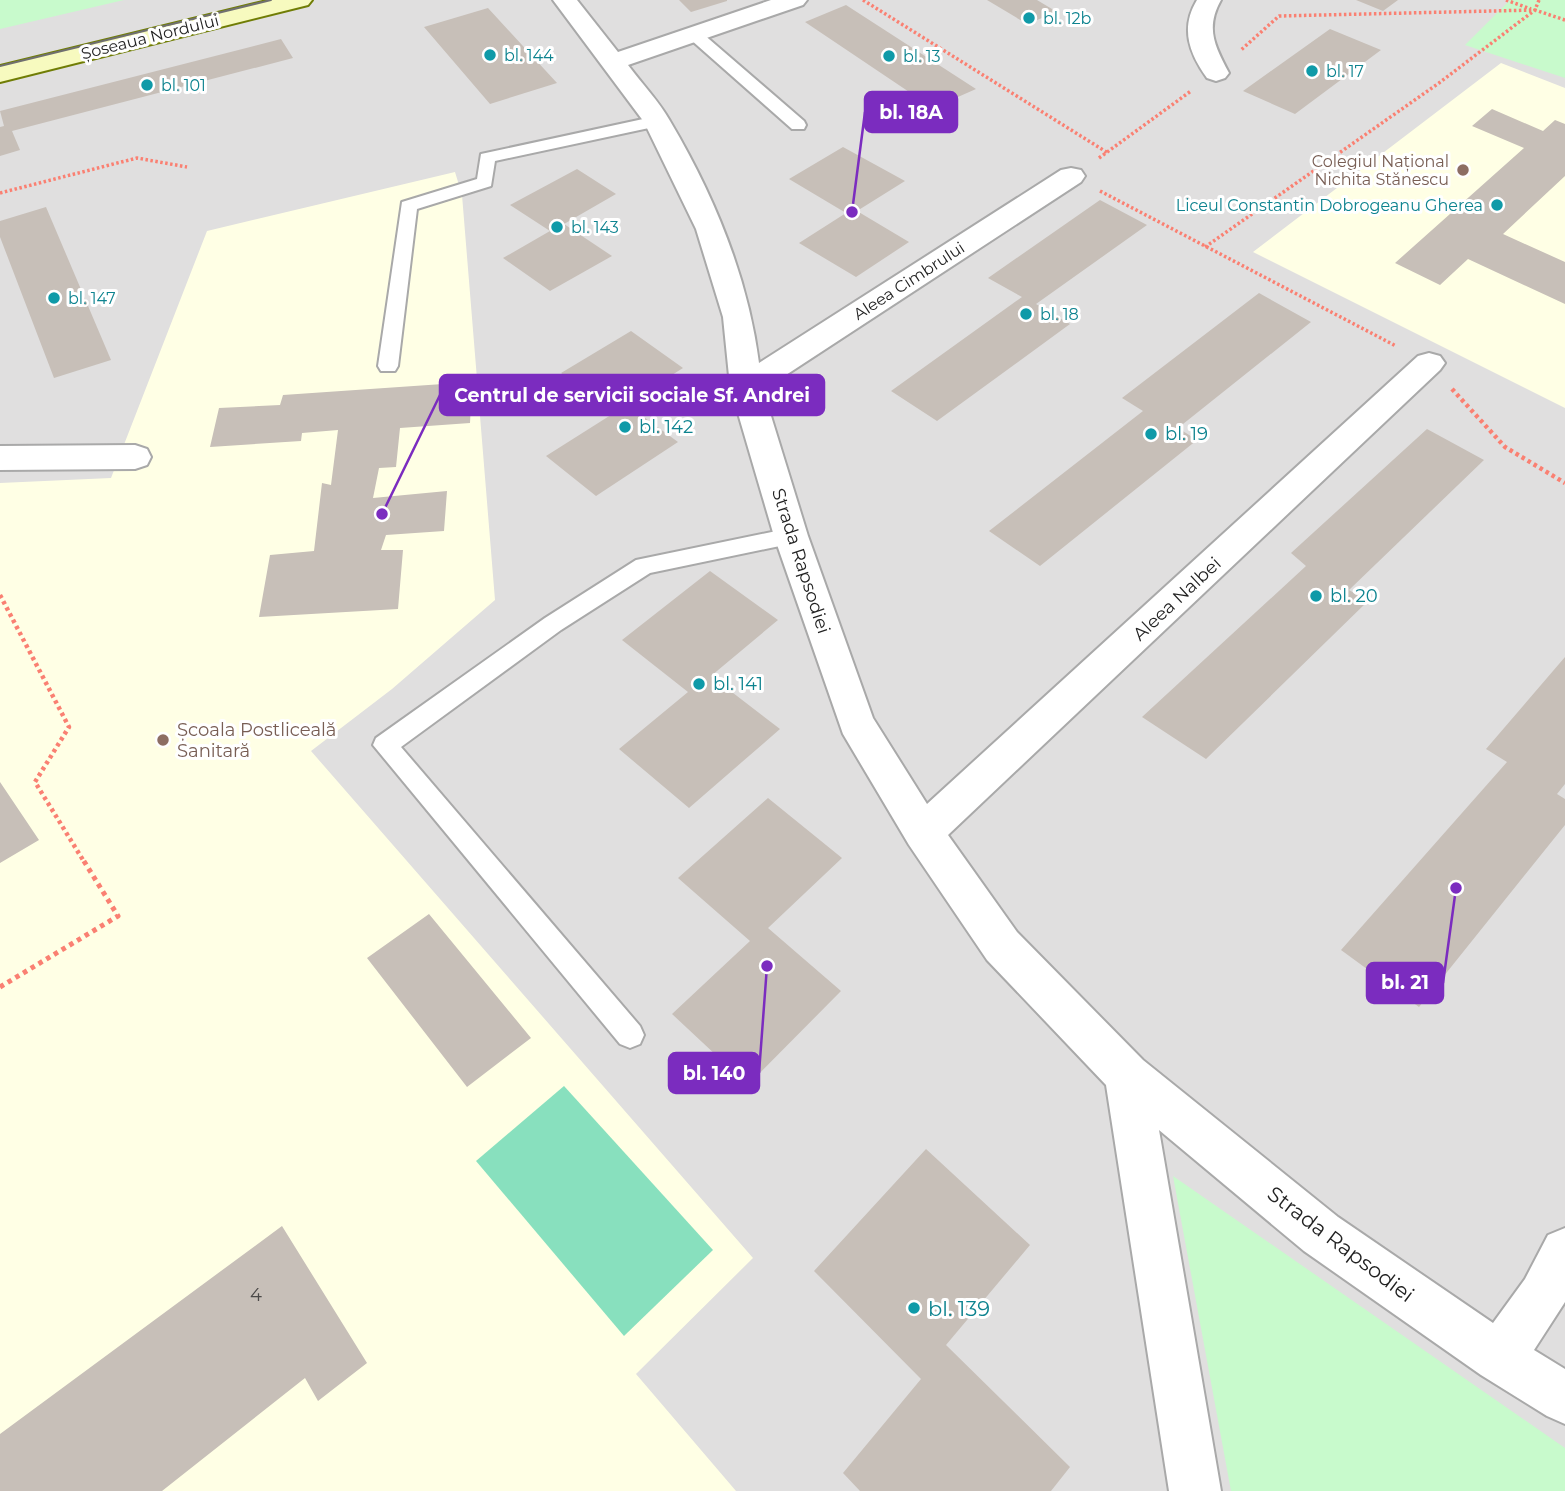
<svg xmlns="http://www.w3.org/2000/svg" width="1565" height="1491" viewBox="0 0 1565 1491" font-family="Montserrat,sans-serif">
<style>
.residential{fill:#e0dfdf}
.education{fill:#ffffe5}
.park{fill:#c8facc}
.pitch{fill:#88e0be}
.building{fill:#c7bfb8}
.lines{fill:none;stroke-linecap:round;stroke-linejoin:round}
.service-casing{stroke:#a9a9a9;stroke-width:4}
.minor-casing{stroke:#a9a9a9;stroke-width:4}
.secondary-casing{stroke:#707d05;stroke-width:4}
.path-far2{stroke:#fa8072;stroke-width:3.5;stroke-dasharray:2.5 2.5;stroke-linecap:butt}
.path-far1{stroke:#fa8072;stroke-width:4.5;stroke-dasharray:3.5 3.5;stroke-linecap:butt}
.path{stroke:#fa8072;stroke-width:5;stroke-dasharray:4.5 4.5;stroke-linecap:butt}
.service{fill:#fff;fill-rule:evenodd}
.minor{fill:#fff;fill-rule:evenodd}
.secondary{fill:#f7fabf;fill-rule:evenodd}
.tram{stroke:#707070;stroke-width:2}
.culture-dot{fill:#0f9aa8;stroke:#fff;stroke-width:2.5}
.education-dot{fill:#8d6e63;stroke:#fff;stroke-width:2.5}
.labels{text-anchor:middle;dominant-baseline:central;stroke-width:6;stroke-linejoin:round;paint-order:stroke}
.far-culture-label{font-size:16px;fill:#0d838f;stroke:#fff;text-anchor:start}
.far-street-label{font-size:16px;fill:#222;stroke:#fff}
.far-education-label{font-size:16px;fill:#785e54;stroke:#fff;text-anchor:end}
.culture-label{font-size:18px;fill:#0d838f;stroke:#fff;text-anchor:start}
.street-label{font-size:18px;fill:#222;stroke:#fff}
.education-label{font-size:18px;fill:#785e54;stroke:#fff;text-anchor:start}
.near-number-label{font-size:18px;fill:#4b4948}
.near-street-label{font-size:21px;fill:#222;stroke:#fff}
.near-culture-label{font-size:21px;fill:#0d838f;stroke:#fff;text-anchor:start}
.leader{fill:none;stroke:#7b2cbf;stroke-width:2.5}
.callout-dot{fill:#7b2cbf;stroke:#fff;stroke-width:2.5}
.callout{fill:#7b2cbf;stroke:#7b2cbf;stroke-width:2.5}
.callout-label{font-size:19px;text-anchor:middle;font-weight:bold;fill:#fff}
</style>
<rect width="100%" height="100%" fill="#f2efe9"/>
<path class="residential" d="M 0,0 L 1565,0 L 1565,1491 L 0,1491 Z"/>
<path class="education" d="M 1501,63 L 1565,88 L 1565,408 L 1253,252 Z
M 455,172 L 462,195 L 495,600 L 392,689 L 311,751 L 753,1258 L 636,1374 L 736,1491 L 0,1491 L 0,483 L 111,478 L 207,231 Z"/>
<path class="park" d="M 0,0 L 124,0 L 0,29 Z
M 1510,0 L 1565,0 L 1565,78 L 1465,45 Z
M 1173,1176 L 1565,1448 L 1565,1491 L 1231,1491 Z"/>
<path class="pitch" d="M 564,1086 L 713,1250 L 624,1336 L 476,1161 Z"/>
<path class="building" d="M 679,0 L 727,0 L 727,1 L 691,12 Z
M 987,0 L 1037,0 L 1057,12 L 1027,24 Z
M 1356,0 L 1398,0 L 1383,11 Z
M 846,5 L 976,89 L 933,108 L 805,22 Z
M 488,8 L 557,83 L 490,104 L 424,27 Z
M 1330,29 L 1381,50 L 1295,114 L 1243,91 Z
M 281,39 L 293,58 L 12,131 L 20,150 L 0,156 L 0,127 L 4,126 L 0,111 Z
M 1492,109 L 1543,131 L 1555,120 L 1565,124 L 1565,176 L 1503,234 L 1565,262 L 1565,304 L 1468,259 L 1440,285 L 1395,263 L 1524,148 L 1472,126 Z
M 843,147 L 905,181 L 857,211 L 909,242 L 856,277 L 799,243 L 846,213 L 789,179 Z
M 577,169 L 616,194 L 564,224 L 612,256 L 550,291 L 503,258 L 550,231 L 510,205 Z
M 1100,200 L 1147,225 L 1036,304 L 1070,324 L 937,421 L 891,391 L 1022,297 L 988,278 Z
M 46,207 L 111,360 L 54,378 L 0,237 L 0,221 Z
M 1259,293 L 1311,322 L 1178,428 L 1197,440 L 1040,566 L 989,531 L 1143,411 L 1122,398 Z
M 631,331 L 683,368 L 626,404 L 678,442 L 596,496 L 546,456 L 614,413 L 561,373 Z
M 472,382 L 470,423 L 400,428 L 396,467 L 379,468 L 373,498 L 447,491 L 444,531 L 386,535 L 381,550 L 403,550 L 398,609 L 259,617 L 270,555 L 314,551 L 322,483 L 331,485 L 338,430 L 302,433 L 301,441 L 210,447 L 219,408 L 280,405 L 283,395 Z
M 1427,429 L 1484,460 L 1349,590 L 1368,601 L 1206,759 L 1142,717 L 1306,566 L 1291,553 Z
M 710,571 L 778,620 L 711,676 L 780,729 L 689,808 L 619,749 L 688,692 L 622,640 Z
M 1565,657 L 1565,784 L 1557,794 L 1565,799 L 1565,825 L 1419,1007 L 1341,950 L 1507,762 L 1486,749 Z
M 0,782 L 39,840 L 0,863 Z
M 768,798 L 842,858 L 768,928 L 841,991 L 748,1085 L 672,1014 L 750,941 L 678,878 Z
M 429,914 L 531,1038 L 467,1087 L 367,958 Z
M 926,1149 L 1030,1245 L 946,1345 L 1070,1467 L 1051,1491 L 860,1491 L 843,1473 L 921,1379 L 814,1271 Z
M 282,1226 L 367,1363 L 318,1401 L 305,1378 L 162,1491 L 0,1491 L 0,1434 Z"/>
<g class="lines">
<g class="service-casing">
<path id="service" d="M 696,31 L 702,33 L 804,121 L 806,125 L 804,129 L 792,129 L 690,39 L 688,36 Z
M 657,116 L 665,121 L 663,125 L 495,161 L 491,186 L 417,209 L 398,366 L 395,371 L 381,371 L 378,366 L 402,202 L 477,179 L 481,154 Z
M 791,528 L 799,530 L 802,536 L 799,542 L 650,573 L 561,630 L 401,747 L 640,1026 L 644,1035 L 640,1044 L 630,1048 L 620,1044 L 373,745 L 376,738 L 545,618 L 636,560 Z"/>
</g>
<g class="minor-casing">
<path id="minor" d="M 553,0 L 577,0 L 618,52 L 771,0 L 807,0 L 803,5 L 628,65 C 642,84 659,101 670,121 C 714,195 748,278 759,363 L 1061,170 L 1071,168 L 1081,170 L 1085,176 L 1081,182 L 763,390 L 808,536 L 873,718 L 927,804 L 1418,356 L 1429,353 L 1440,356 L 1445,363 L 1440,370 L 948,835 L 1017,932 L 1143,1060 L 1338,1217 L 1493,1323 L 1525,1279 L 1548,1235 L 1565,1228 L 1565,1302 L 1534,1350 L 1565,1369 L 1565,1424 L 1547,1416 L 1481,1375 L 1304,1251 L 1159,1130 L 1221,1491 L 1169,1491 L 1106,1085 L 987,960 L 909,845 L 843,734 L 774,536 L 730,386 L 723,317 L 696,229 L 644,122 Z
M 1197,0 L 1221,0 C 1205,28 1215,47 1229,73 L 1225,78 L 1216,81 L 1207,78 C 1189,53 1180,28 1197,0 Z
M 135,445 L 147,449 L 151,457 L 147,465 L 135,469 L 0,470 L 0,446 Z"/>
</g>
<g class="secondary-casing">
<path id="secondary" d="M 271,0 L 312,0 L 308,5 L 0,82 L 0,66 Z"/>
</g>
<path class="path-far2" d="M 863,0 L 1108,153
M 1506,0 L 1531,9
M 1539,0 L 1535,10 L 1565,20
M 1099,158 L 1191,91
M 1100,191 L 1396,346
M 0,193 L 137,158 L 187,167
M 1205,247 L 1439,83 L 1535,10 L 1279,16 L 1241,50"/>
<path class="path-far1" d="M 1452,389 L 1505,447 L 1565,483
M 0,595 L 69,727 L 35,782 L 83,860"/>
<path class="path" d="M 0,987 L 118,916 L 82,858"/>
<use href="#service" class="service"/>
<use href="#minor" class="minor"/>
<use href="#secondary" class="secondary"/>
<path class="tram" d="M 0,66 L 271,0"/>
</g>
<g class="culture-dot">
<circle cx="1029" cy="18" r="7"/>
<circle cx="490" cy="55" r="7"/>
<circle cx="889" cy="56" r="7"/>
<circle cx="1312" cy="71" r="7"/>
<circle cx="147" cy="85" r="7"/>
<circle cx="1497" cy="205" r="7"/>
<circle cx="557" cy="227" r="7"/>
<circle cx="54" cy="298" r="7"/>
<circle cx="1026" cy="314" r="7"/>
<circle cx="625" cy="427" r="7"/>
<circle cx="1151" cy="434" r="7"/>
<circle cx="1316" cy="596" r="7"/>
<circle cx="699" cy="684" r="7"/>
<circle cx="914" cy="1308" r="7"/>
</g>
<g class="education-dot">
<circle cx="1463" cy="170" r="7"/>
<circle cx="163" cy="740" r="7"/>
</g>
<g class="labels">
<g class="far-culture-label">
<text x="1043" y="18">bl. 12b</text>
<text x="504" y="55">bl. 144</text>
<text x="903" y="56">bl. 13</text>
<text x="1326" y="71">bl. 17</text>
<text x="161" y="85">bl. 101</text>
<text x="1483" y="205" text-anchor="end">Liceul Constantin Dobrogeanu Gherea</text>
<text x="571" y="227">bl. 143</text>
<text x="68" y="298">bl. 147</text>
<text x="1040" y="314">bl. 18</text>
</g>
<g class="far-street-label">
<text transform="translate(150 37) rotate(-14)">Șoseaua Nordului</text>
<text transform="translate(909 281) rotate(-33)">Aleea Cimbrului</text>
</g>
<g class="far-education-label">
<text x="1449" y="161">Colegiul Național<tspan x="1449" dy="18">Nichita Stănescu</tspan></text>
</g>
<g class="culture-label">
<text x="639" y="427">bl. 142</text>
<text x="1165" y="434">bl. 19</text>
<text x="1330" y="596">bl. 20</text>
<text x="713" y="684">bl. 141</text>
</g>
<g class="street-label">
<text transform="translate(801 561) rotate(72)">Strada Rapsodiei</text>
<text transform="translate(1177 599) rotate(-43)">Aleea Nalbei</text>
</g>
<g class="education-label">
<text x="177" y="730">Școala Postliceală<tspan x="177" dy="21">Sanitară</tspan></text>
</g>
<g class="near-number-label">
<text x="256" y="1295">4</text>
</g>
<g class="near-street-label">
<text transform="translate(1341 1244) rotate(37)">Strada Rapsodiei</text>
</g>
<g class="near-culture-label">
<text x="928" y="1308">bl. 139</text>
</g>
</g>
<path class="leader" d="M852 212L865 112M382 514L440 395M1456 888L1443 983M767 966L759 1073"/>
<g class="callout-dot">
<circle cx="852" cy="212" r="7"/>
<circle cx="382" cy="514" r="7"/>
<circle cx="1456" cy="888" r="7"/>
<circle cx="767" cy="966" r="7"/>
</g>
<g class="callout">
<rect x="865" y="92" width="92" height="40" rx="7"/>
<rect x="440" y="375" width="384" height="40" rx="7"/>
<rect x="1367" y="963" width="76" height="40" rx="7"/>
<rect x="669" y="1053" width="90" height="40" rx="7"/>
</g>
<g class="callout-label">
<text x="911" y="119">bl. 18A</text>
<text x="632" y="402">Centrul de servicii sociale Sf. Andrei</text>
<text x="1405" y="989">bl. 21</text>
<text x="714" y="1080">bl. 140</text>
</g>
</svg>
